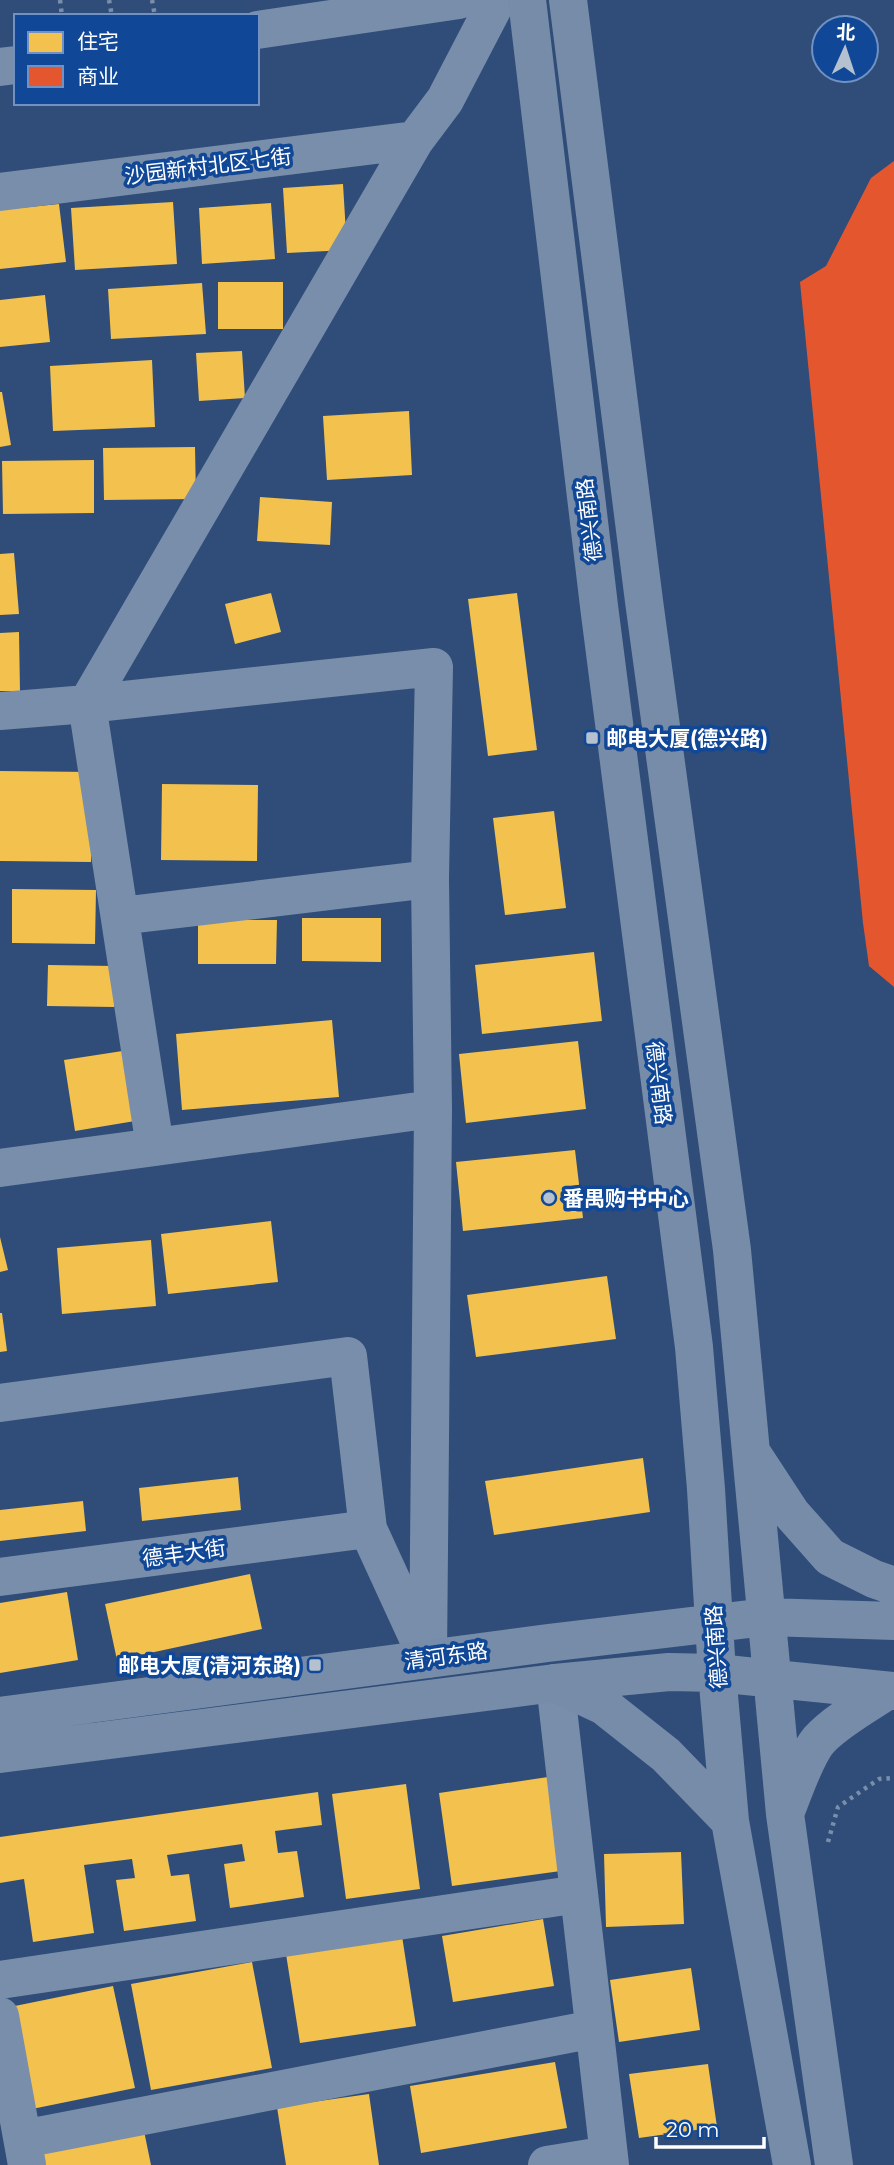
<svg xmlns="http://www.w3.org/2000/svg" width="894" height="2165" viewBox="0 0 894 2165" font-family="Montserrat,'Noto Sans SC',sans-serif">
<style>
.homes{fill:#f2c14e}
.shops{fill:#e4572e}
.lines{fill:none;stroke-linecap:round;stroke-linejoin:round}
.path{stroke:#798eab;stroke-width:4.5;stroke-dasharray:3.5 5;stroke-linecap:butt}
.minor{stroke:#798eab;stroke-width:38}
.major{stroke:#778ca9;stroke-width:38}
.poi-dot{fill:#b6c1d0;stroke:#104897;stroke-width:2.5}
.labels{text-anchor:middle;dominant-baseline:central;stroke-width:7;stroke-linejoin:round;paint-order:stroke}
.street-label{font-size:21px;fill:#fff;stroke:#104897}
.poi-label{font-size:21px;font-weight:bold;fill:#fff;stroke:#104897;text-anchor:start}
</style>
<rect width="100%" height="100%" fill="#2f4d78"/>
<path class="homes" d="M 343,184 L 347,250 L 287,253 L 283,188 Z
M 173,202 L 177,264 L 75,270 L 71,208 Z
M 271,203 L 275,259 L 202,264 L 199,208 Z
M 59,204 L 66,262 L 0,269 L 0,210 Z
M 218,282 L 283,282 L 283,329 L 218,329 Z
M 202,283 L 206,334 L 111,339 L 108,289 Z
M 45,295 L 50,342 L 0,347 L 0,300 Z
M 242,351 L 245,398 L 199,401 L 196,353 Z
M 152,360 L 155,427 L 53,431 L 50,366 Z
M 0,392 L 2,392 L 11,445 L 0,447 Z
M 409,411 L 412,475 L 327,480 L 323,416 Z
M 195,447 L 196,499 L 104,500 L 103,448 Z
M 94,460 L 94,513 L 3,514 L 2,461 Z
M 260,497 L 332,502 L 330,545 L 257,541 Z
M 14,553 L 19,614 L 0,615 L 0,554 Z
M 271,593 L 281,632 L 235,644 L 225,604 Z
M 517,593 L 537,750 L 488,756 L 468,599 Z
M 19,632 L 20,691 L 0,691 L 0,633 Z
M 0,771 L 92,772 L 91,862 L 0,861 Z
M 162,784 L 258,785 L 257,861 L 161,860 Z
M 554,811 L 566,908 L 505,915 L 493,818 Z
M 12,889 L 96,890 L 95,944 L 12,943 Z
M 302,918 L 381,918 L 381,962 L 302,961 Z
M 198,920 L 277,920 L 276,964 L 198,964 Z
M 594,952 L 602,1021 L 482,1034 L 475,965 Z
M 48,965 L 114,966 L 114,1007 L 47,1006 Z
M 332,1020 L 339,1097 L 182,1110 L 176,1034 Z
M 578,1041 L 586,1109 L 466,1123 L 459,1054 Z
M 129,1050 L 141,1120 L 75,1131 L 64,1060 Z
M 575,1150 L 583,1218 L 463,1231 L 456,1162 Z
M 271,1221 L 278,1282 L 168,1294 L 161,1234 Z
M 0,1237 L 8,1270 L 0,1272 Z
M 151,1240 L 156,1306 L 62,1314 L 57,1248 Z
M 607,1276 L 616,1339 L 476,1357 L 467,1295 Z
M 0,1313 L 2,1313 L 7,1351 L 0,1352 Z
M 643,1458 L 650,1512 L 494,1535 L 485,1481 Z
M 238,1477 L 241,1510 L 142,1521 L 139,1488 Z
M 83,1501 L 86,1531 L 0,1541 L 0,1510 Z
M 250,1574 L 262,1629 L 117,1660 L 105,1604 Z
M 67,1592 L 78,1660 L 0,1673 L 0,1603 Z
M 555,1776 L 568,1870 L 452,1886 L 439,1793 Z
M 406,1784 L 420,1889 L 346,1899 L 332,1794 Z
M 318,1792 L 322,1825 L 275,1831 L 278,1853 L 297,1851 L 304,1897 L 230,1908 L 224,1864 L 245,1861 L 242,1844 L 167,1855 L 171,1876 L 189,1874 L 196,1921 L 124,1931 L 116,1880 L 135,1878 L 132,1859 L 84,1865 L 94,1933 L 33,1942 L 24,1879 L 0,1883 L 0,1837 Z
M 681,1852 L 684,1924 L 606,1927 L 604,1854 Z
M 543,1919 L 554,1986 L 453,2002 L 442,1936 Z
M 402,1936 L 416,2026 L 300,2043 L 286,1954 Z
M 252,1962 L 272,2068 L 151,2090 L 131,1984 Z
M 691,1968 L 700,2030 L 619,2042 L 610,1980 Z
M 113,1986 L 135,2088 L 32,2109 L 10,2007 Z
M 555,2062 L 567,2128 L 421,2153 L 410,2086 Z
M 708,2064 L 717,2127 L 639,2138 L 629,2074 Z
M 369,2094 L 379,2165 L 286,2165 L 277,2107 Z
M 144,2131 L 151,2165 L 38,2165 L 35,2152 Z"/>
<path class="shops" d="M 894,161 L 894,987 L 869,966 L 863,923 L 800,282 L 826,266 L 871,178 Z"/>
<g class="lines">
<path class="path" d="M 60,0 L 62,16
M 109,0 L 112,16
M 152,0 L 155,16
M 828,1842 L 838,1807 L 879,1779 L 894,1778"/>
<path class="minor" d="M 257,30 L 459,0
M 0,67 L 16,65
M 0,192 L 415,140
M 0,711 L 87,704 L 415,140 L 445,100 L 497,0
M 120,916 L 430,879
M 155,1147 L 433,1109
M 0,1168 L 155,1147 L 87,704 L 434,667 L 430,879 L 433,1109 L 428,1659
M 0,1403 L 348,1356 L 368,1529 L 424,1651
M 0,1577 L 368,1529
M 555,1683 L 610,2165
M 0,1980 L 579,1894
M 0,2016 L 27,2165
M 23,2139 L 594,2029
M 547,2165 L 608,2155"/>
<path class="major" d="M 527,0 L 599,606 L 694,1347 L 706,1489 L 717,1673 L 730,1821 L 792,2165
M 568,0 L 644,601 L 732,1250 L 785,1814 L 834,2165
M 753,1455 L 791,1513 L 830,1557 L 874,1579 L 894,1586
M 555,1683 L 604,1706 L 666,1755 L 730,1821
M 0,1716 L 548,1643 L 766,1617 L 894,1621
M 0,1754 L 555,1683 L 669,1672 L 717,1673 L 894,1691
M 786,1811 C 794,1791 806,1755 819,1740 C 835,1722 867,1704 887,1691"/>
</g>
<g class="poi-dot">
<rect x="585" y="731" width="14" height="14" rx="3.5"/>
<circle cx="549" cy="1198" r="7"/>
<rect x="308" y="1658" width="14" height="14" rx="3.5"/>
</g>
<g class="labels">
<g class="street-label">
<text transform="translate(208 166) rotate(-7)">沙园新村北区七街</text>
<text transform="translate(589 520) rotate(-97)">德兴南路</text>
<text transform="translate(659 1083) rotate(83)">德兴南路</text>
<text transform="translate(184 1553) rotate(-8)">德丰大街</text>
<text transform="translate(716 1647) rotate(-94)">德兴南路</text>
<text transform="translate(446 1656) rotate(-8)">清河东路</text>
</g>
<g class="poi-label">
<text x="606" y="738">邮电大厦(德兴路)</text>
<text x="563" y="1198">番禺购书中心</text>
<text x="301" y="1665" text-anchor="end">邮电大厦(清河东路)</text>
</g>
</g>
<rect x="14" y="14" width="245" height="91" fill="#104897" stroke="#7091c1" stroke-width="2"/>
<rect x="28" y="32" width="35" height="21" fill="#f2c14e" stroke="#7091c1" stroke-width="2"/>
<text x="77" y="49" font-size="21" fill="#ffffff">住宅</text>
<rect x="28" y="66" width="35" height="21" fill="#e4572e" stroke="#7091c1" stroke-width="2"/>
<text x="77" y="84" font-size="21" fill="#ffffff">商业</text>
<g transform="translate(845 49) rotate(3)"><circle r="33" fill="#104897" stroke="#7091c1" stroke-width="2"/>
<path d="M0-5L12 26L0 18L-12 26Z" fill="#b6c1d0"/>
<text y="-10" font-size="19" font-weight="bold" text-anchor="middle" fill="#ffffff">北</text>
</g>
<path d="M656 2137v10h108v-10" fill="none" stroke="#ffffff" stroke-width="3.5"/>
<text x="666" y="2137" font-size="21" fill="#ffffff" stroke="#104897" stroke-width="5" paint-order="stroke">20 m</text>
</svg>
